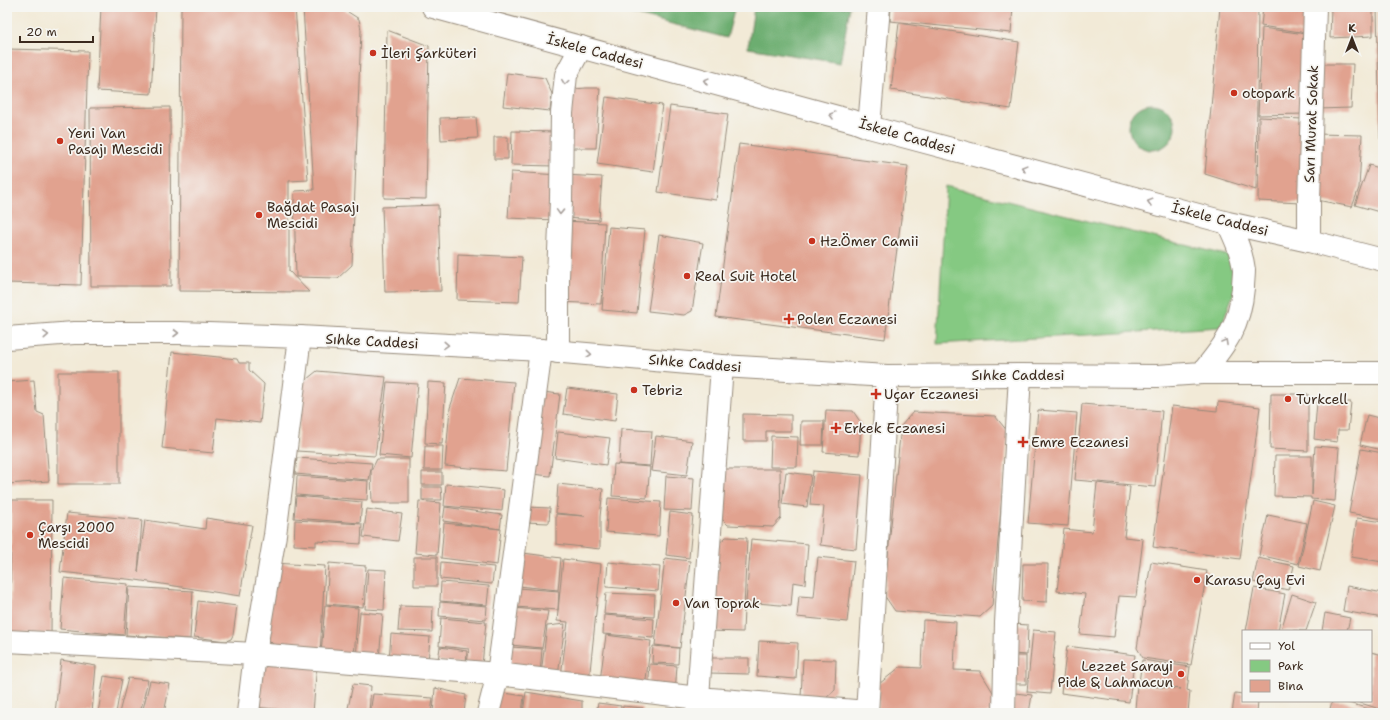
<svg xmlns="http://www.w3.org/2000/svg" width="1390" height="720" viewBox="0 0 1390 720" font-family="'Shantell Sans',sans-serif">
<style>
.green{fill:#85c982;stroke:#607a50}
.forest{fill:#6cad70;stroke:#546c47}
.building{fill:#e1a28f}
.lines{fill:none;stroke-linecap:round;stroke-linejoin:round}
.minor-casing{stroke:#968a7a;stroke-width:24}
.major-casing{stroke:#968a7a;stroke-width:24}
.minor{stroke:#fff;stroke-width:22}
.major{stroke:#fff;stroke-width:22}
.oneway{stroke:#a79f9a}
.poi-dot{fill:#c8321e;stroke:#f6f6f2;stroke-width:1.5}
.labels{text-anchor:middle;dominant-baseline:central;stroke-width:3.5;stroke-linejoin:round;paint-order:stroke}
.street-label{font-size:14px;fill:#3b2a1e;stroke:#f6f6f2}
.poi-label{font-size:14px;fill:#3b2a1e;stroke:#f6f6f2;text-anchor:start}
</style>
<rect width="100%" height="100%" fill="#f6f6f2"/>
<filter id="ink" filterUnits="userSpaceOnUse"><feTurbulence type="fractalNoise" baseFrequency=".025" numOctaves="2"/><feDisplacementMap in="SourceGraphic" scale="8" xChannelSelector="R" yChannelSelector="G"/><feConvolveMatrix kernelMatrix="1 2 1 2 8 2 1 2 1" color-interpolation-filters="sRGB"/></filter>
<filter id="wash" filterUnits="userSpaceOnUse"><feTurbulence type="fractalNoise" baseFrequency=".012" numOctaves="4" result="noise"/><feDisplacementMap in="SourceGraphic" scale="16" xChannelSelector="R" yChannelSelector="G"/><feGaussianBlur stdDeviation="0.9" result="paint"/><feColorMatrix in="noise" values="0 0 0 0 0 0 0 0 0 0 0 0 0 0 0 0 0 1.4 0 .05"/><feComposite in="paint" operator="in"/></filter>
<g filter="url(#wash)">
<rect width="100%" height="100%" fill="#f2ead7"/>
<path class="green" d="M 946,186 L 1230,256 L 1236,287 L 1221,327 L 937,344 Z"/>
<path class="forest" d="M 626,7 L 735,7 L 727,38 L 625,12 Z
M 754,7 L 850,7 L 840,63 L 748,48 Z
M1129 127a23 23 0 1 1 46 0a23 23 0 1 1-46 0Z"/>
<g id="blocks">
<path class="building" d="M 101,7 L 156,7 L 151,94 L 97,91 Z
M 181,7 L 295,7 L 308,180 L 289,181 L 289,271 L 309,292 L 179,291 Z
M 303,7 L 334,7 L 345,10 L 359,19 L 361,30 L 352,265 L 338,278 L 296,277 L 294,195 L 295,191 L 314,190 Z
M 891,7 L 1013,7 L 1011,33 L 890,21 Z
M 1220,7 L 1258,7 L 1256,190 L 1205,174 Z
M 1263,7 L 1307,7 L 1307,33 L 1261,26 Z
M 1377,7 L 1383,7 L 1383,139 L 1380,139 Z
M 1331,8 L 1373,9 L 1373,36 L 1330,38 Z
M 899,23 L 1019,42 L 1011,109 L 891,90 Z
M 1262,28 L 1305,34 L 1305,114 L 1258,115 Z
M 387,30 L 429,46 L 426,199 L 384,198 Z
M 7,49 L 88,51 L 81,285 L 7,283 Z
M 1317,64 L 1353,64 L 1351,108 L 1318,109 Z
M 507,73 L 545,78 L 552,94 L 550,111 L 503,106 Z
M 586,88 L 600,88 L 596,148 L 564,148 L 574,89 Z
M 606,97 L 662,105 L 653,172 L 597,164 Z
M 670,106 L 728,114 L 716,200 L 658,192 Z
M 170,107 L 171,286 L 91,286 L 90,108 Z
M 476,117 L 478,138 L 441,140 L 440,118 Z
M 1259,117 L 1303,119 L 1301,203 L 1258,201 Z
M 512,131 L 556,132 L 555,166 L 511,165 Z
M 1315,134 L 1362,135 L 1359,188 L 1352,207 L 1312,199 Z
M 494,137 L 508,137 L 508,159 L 494,159 Z
M 739,144 L 908,166 L 885,339 L 716,317 Z
M 1369,165 L 1383,169 L 1383,213 L 1355,205 Z
M 511,172 L 559,175 L 556,220 L 508,218 Z
M 564,175 L 602,177 L 599,220 L 562,218 Z
M 438,205 L 441,291 L 385,292 L 382,207 Z
M 564,221 L 605,223 L 601,304 L 560,302 Z
M 609,227 L 645,230 L 637,313 L 602,310 Z
M 659,235 L 703,243 L 692,311 L 684,315 L 648,311 Z
M 458,254 L 522,257 L 519,302 L 457,300 Z
M 172,352 L 237,359 L 239,363 L 249,363 L 249,370 L 264,384 L 260,423 L 217,418 L 213,453 L 162,448 Z
M 317,371 L 386,377 L 375,456 L 297,451 L 302,383 Z
M 58,372 L 119,372 L 119,484 L 58,484 Z
M 460,378 L 514,382 L 506,471 L 445,466 L 450,408 Z
M 34,380 L 37,412 L 44,415 L 49,481 L 7,484 L 7,382 Z
M 387,382 L 418,384 L 411,458 L 379,455 Z
M 428,382 L 446,383 L 442,444 L 425,443 Z
M 567,388 L 618,394 L 615,421 L 563,414 Z
M 542,392 L 560,394 L 550,476 L 532,474 Z
M 1271,394 L 1308,394 L 1308,451 L 1270,449 Z
M 1218,402 L 1260,407 L 1240,559 L 1153,547 L 1172,406 L 1217,411 Z
M 1317,402 L 1351,402 L 1348,430 L 1338,430 L 1337,442 L 1314,439 Z
M 1082,404 L 1162,411 L 1155,487 L 1075,480 Z
M 826,410 L 853,411 L 861,423 L 859,455 L 823,452 Z
M 1038,410 L 1077,413 L 1068,526 L 1028,523 Z
M 913,412 L 995,416 L 1008,432 L 992,606 L 980,617 L 895,611 L 884,595 L 901,426 Z
M 743,414 L 791,415 L 791,431 L 766,431 L 766,441 L 743,441 Z
M 1367,415 L 1383,419 L 1383,450 L 1360,445 Z
M 801,421 L 824,421 L 823,445 L 800,445 Z
M 621,429 L 652,431 L 650,466 L 619,464 Z
M 558,432 L 610,438 L 606,465 L 555,458 Z
M 656,436 L 692,441 L 687,475 L 651,471 Z
M 771,436 L 798,437 L 797,467 L 770,467 Z
M 425,446 L 443,446 L 442,470 L 424,470 Z
M 1315,446 L 1339,448 L 1335,501 L 1311,499 L 1311,497 L 1274,496 L 1275,456 L 1312,456 L 1312,495 Z
M 1361,449 L 1383,453 L 1383,519 L 1349,513 Z
M 297,458 L 372,463 L 369,480 L 295,474 Z
M 377,459 L 409,459 L 409,503 L 372,503 L 371,471 Z
M 614,464 L 650,467 L 647,498 L 612,496 Z
M 727,469 L 780,469 L 781,518 L 773,527 L 728,525 L 721,518 L 724,470 Z
M 813,471 L 862,475 L 856,549 L 820,545 L 824,506 L 810,505 Z
M 422,472 L 442,472 L 442,485 L 422,485 Z
M 786,472 L 811,475 L 807,507 L 782,504 Z
M 297,476 L 368,481 L 367,500 L 296,495 Z
M 666,476 L 694,478 L 692,511 L 664,510 Z
M 1097,483 L 1130,487 L 1124,537 L 1143,539 L 1136,597 L 1119,596 L 1114,637 L 1080,634 L 1085,594 L 1057,591 L 1064,529 L 1092,532 Z
M 446,484 L 504,490 L 502,511 L 444,506 Z
M 558,484 L 603,489 L 600,517 L 600,549 L 556,544 L 556,514 L 585,516 L 556,513 Z
M 422,487 L 441,487 L 442,500 L 422,500 Z
M 296,496 L 362,502 L 360,523 L 294,518 Z
M 608,498 L 661,502 L 659,536 L 606,532 Z
M 11,500 L 52,500 L 51,634 L 10,633 Z
M 419,501 L 441,503 L 437,555 L 415,553 Z
M 1313,501 L 1335,506 L 1320,571 L 1299,566 Z
M 445,507 L 502,515 L 500,529 L 443,521 Z
M 526,507 L 550,508 L 549,523 L 524,522 Z
M 367,509 L 402,514 L 398,541 L 363,537 Z
M 670,512 L 693,515 L 689,558 L 666,555 Z
M 67,513 L 142,520 L 138,572 L 145,520 L 205,529 L 206,518 L 252,525 L 240,596 L 136,580 L 60,572 Z
M 1268,515 L 1307,523 L 1298,564 L 1259,555 Z
M 1357,518 L 1383,522 L 1383,562 L 1351,557 Z
M 295,520 L 362,524 L 361,544 L 316,541 L 316,546 L 294,545 Z
M 444,523 L 501,529 L 497,565 L 441,558 Z
M 726,537 L 747,538 L 743,632 L 710,631 L 714,548 Z
M 751,539 L 808,544 L 805,584 L 793,582 L 791,606 L 746,602 Z
M 523,553 L 561,558 L 558,590 L 518,586 Z
M 414,557 L 437,557 L 437,586 L 414,586 Z
M 818,557 L 854,561 L 847,622 L 797,617 L 799,596 L 814,597 Z
M 665,558 L 690,561 L 680,648 L 655,645 Z
M 1258,558 L 1294,566 L 1288,590 L 1253,582 Z
M 563,559 L 601,564 L 589,681 L 561,676 L 568,622 L 557,621 Z
M 441,562 L 494,567 L 492,584 L 440,579 Z
M 608,562 L 660,567 L 658,591 L 606,587 Z
M 1151,562 L 1207,571 L 1191,665 L 1143,658 L 1137,648 Z
M 273,563 L 325,566 L 320,655 L 282,653 L 269,640 Z
M 329,563 L 366,566 L 363,607 L 326,604 Z
M 1023,564 L 1048,564 L 1047,602 L 1022,601 Z
M 368,569 L 386,570 L 384,610 L 365,609 Z
M 64,578 L 128,584 L 124,635 L 60,629 Z
M 441,582 L 489,586 L 487,605 L 440,601 Z
M 1347,586 L 1383,593 L 1383,618 L 1343,611 Z
M 129,587 L 193,591 L 190,639 L 126,635 Z
M 517,588 L 559,591 L 558,610 L 515,607 Z
M 1254,588 L 1285,594 L 1278,631 L 1246,631 Z
M 606,593 L 655,595 L 654,617 L 604,614 Z
M 1292,594 L 1316,602 L 1306,631 L 1281,630 Z
M 198,601 L 237,606 L 233,635 L 231,639 L 226,641 L 194,637 Z
M 440,602 L 487,606 L 486,620 L 439,616 Z
M 325,605 L 358,608 L 354,656 L 321,654 Z
M 400,606 L 433,607 L 432,632 L 398,631 Z
M 513,608 L 548,611 L 542,648 L 511,645 Z
M 360,612 L 383,614 L 379,659 L 356,657 Z
M 1325,613 L 1350,618 L 1347,631 L 1322,631 Z
M 604,615 L 654,619 L 653,638 L 603,634 Z
M 441,618 L 486,622 L 482,666 L 467,664 L 469,649 L 439,646 Z
M 923,620 L 956,622 L 954,670 L 980,671 L 994,694 L 994,713 L 878,713 L 879,684 L 900,667 L 921,668 Z
M 565,624 L 558,676 L 541,674 L 547,626 Z
M 1014,624 L 1028,625 L 1027,655 L 1012,654 Z
M 1033,630 L 1056,632 L 1050,694 L 1027,692 Z
M 391,634 L 430,637 L 428,663 L 389,660 Z
M 606,635 L 651,641 L 645,687 L 600,681 Z
M 759,641 L 798,643 L 796,679 L 757,676 Z
M 653,646 L 679,648 L 678,664 L 652,663 Z
M 1067,646 L 1135,655 L 1129,702 L 1061,693 Z
M 440,647 L 467,651 L 466,664 L 438,661 Z
M 511,647 L 542,649 L 540,674 L 509,671 Z
M 1371,652 L 1383,655 L 1383,710 L 1354,701 L 1371,701 Z
M 1012,656 L 1026,656 L 1026,684 L 1012,684 Z
M 262,658 L 317,662 L 313,713 L 255,707 Z
M 710,658 L 749,658 L 749,674 L 709,673 Z
M 803,659 L 836,660 L 835,690 L 826,698 L 801,697 Z
M 61,660 L 96,666 L 92,713 L 55,713 Z
M 1142,660 L 1190,667 L 1187,690 L 1190,691 L 1188,713 L 1137,713 L 1135,709 L 1137,685 L 1181,689 L 1139,683 Z
M 650,664 L 677,666 L 675,694 L 648,691 Z
M 104,676 L 122,679 L 116,713 L 98,713 Z
M 128,678 L 148,680 L 140,713 L 119,713 Z
M 150,681 L 170,684 L 164,713 L 142,713 Z
M 353,684 L 371,686 L 369,713 L 347,713 Z
M 435,688 L 466,695 L 464,713 L 433,713 Z
M 498,692 L 524,696 L 522,713 L 495,713 Z
M 526,692 L 582,701 L 582,713 L 523,713 Z
M 1015,693 L 1032,695 L 1029,713 L 1012,713 Z
M 1235,693 L 1243,694 L 1243,701 L 1258,701 L 1257,713 L 1232,713 Z
M 373,694 L 433,698 L 431,713 L 370,713 Z
M 1332,701 L 1342,701 L 1383,713 L 1329,713 Z
M 598,703 L 621,706 L 620,713 L 596,713 Z
M 623,706 L 643,708 L 642,713 L 622,713 Z"/>
</g>
</g>
<g filter="url(#ink)">
<use href="#blocks" fill-opacity="0" stroke="#968a7a" stroke-width="1"/>
<g class="lines">
<g class="minor-casing">
<path id="minor" d="M 869,127 L 879,7
M 1309,241 L 1309,200 L 1315,7
M 558,352 L 558,277 L 561,200 L 562,113 L 566,75 L 581,47
M 7,641 L 255,654 L 498,674 L 698,698 L 867,712
M 697,711 L 722,366
M 248,713 L 255,654 L 275,535 L 300,337
M 488,713 L 498,674 L 541,350
M 867,713 L 887,376
M 1004,713 L 1006,623 L 1020,375"/>
</g>
<g class="major-casing">
<path id="major" d="M 433,7 L 856,122 L 869,127 L 1228,223 L 1309,241 L 1383,260
M 7,338 L 74,333 L 179,333 L 300,337 L 541,350 L 722,366 L 887,376 L 1020,375 L 1157,376 L 1202,373 L 1383,373
M 1202,373 C 1225,345 1240,326 1243,288 C 1243,282 1244,276 1244,270 C 1242,253 1235,238 1228,223"/>
</g>
<use href="#minor" class="minor"/>
<use href="#major" class="major"/>
</g>
<defs><path id="oneway-chevron" d="M-2-3.5L2.5 0L-2 3.5" fill="none" stroke-width="1.6" stroke-linecap="round" stroke-linejoin="round"/></defs>
<g class="oneway">
<use href="#oneway-chevron" transform="translate(706 81) rotate(-165)"/>
<use href="#oneway-chevron" transform="translate(565 82) rotate(97)"/>
<use href="#oneway-chevron" transform="translate(832 115) rotate(-165)"/>
<use href="#oneway-chevron" transform="translate(1024 168) rotate(-165)"/>
<use href="#oneway-chevron" transform="translate(1150 202) rotate(-165)"/>
<use href="#oneway-chevron" transform="translate(560 212) rotate(92)"/>
<use href="#oneway-chevron" transform="translate(176 333)"/>
<use href="#oneway-chevron" transform="translate(46 335) rotate(-4)"/>
<use href="#oneway-chevron" transform="translate(1225 342) rotate(-61)"/>
<use href="#oneway-chevron" transform="translate(446 345) rotate(3)"/>
<use href="#oneway-chevron" transform="translate(589 354) rotate(5)"/>
</g>
</g>
<g class="poi-dot">
<circle cx="373" cy="53" r="4"/>
<circle cx="1234" cy="93" r="4"/>
<circle cx="60" cy="141" r="4"/>
<circle cx="259" cy="215" r="4"/>
<circle cx="812" cy="241" r="4"/>
<circle cx="687" cy="276" r="4"/>
<path d="M787 313h4v4h4v4h-4v4h-4v-4h-4v-4h4z"/>
<circle cx="634" cy="390" r="4"/>
<path d="M874 388h4v4h4v4h-4v4h-4v-4h-4v-4h4z"/>
<circle cx="1288" cy="399" r="4"/>
<path d="M834 422h4v4h4v4h-4v4h-4v-4h-4v-4h4z"/>
<path d="M1021 436h4v4h4v4h-4v4h-4v-4h-4v-4h4z"/>
<circle cx="30" cy="535" r="4"/>
<circle cx="1197" cy="580" r="4"/>
<circle cx="676" cy="603" r="4"/>
<circle cx="1181" cy="674" r="4"/>
</g>
<g class="labels">
<g class="street-label">
<text transform="translate(595 51) rotate(15)">İskele Caddesi</text>
<text transform="translate(1311 124) rotate(-88)">Sarı Murat Sokak</text>
<text transform="translate(907 136) rotate(16)">İskele Caddesi</text>
<text transform="translate(1220 219) rotate(14)">İskele Caddesi</text>
<text transform="translate(372 341) rotate(3)">Sıhke Caddesi</text>
<text transform="translate(695 363) rotate(5)">Sıhke Caddesi</text>
<text x="1018" y="375">Sıhke Caddesi</text>
</g>
<g class="poi-label">
<text x="381" y="53">İleri Şarküteri</text>
<text x="1242" y="93">otopark</text>
<text x="68" y="133">Yeni Van<tspan x="68" dy="16">Pasajı Mescidi</tspan></text>
<text x="267" y="207">Bağdat Pasajı<tspan x="267" dy="16">Mescidi</tspan></text>
<text x="820" y="241">Hz.Ömer Camii</text>
<text x="695" y="276">Real Suit Hotel</text>
<text x="797" y="319">Polen Eczanesi</text>
<text x="642" y="390">Tebriz</text>
<text x="884" y="394">Uçar Eczanesi</text>
<text x="1296" y="399">Turkcell</text>
<text x="844" y="428">Erkek Eczanesi</text>
<text x="1031" y="442">Emre Eczanesi</text>
<text x="38" y="527">Çarşı 2000<tspan x="38" dy="16">Mescidi</tspan></text>
<text x="1205" y="580">Karasu Çay Evi</text>
<text x="684" y="603">Van Toprak</text>
<text x="1173" y="666" text-anchor="end">Lezzet Sarayi<tspan x="1173" dy="16">Pide &amp; Lahmacun</tspan></text>
</g>
</g>
<rect width="1390" height="720" fill="none" stroke="#f6f6f2" stroke-width="24"/>
<rect x="1242" y="630" width="130" height="72" fill="#f6f6f2" stroke="#aba49d"/>
<rect x="1250" y="643" width="20" height="6" fill="#ffffff" stroke="#aba49d"/>
<text x="1278" y="650" font-size="12" fill="#3b2a1e">Yol</text>
<rect x="1250" y="660" width="20" height="12" fill="#85c982" stroke="#aba49d"/>
<text x="1278" y="670" font-size="12" fill="#3b2a1e">Park</text>
<rect x="1250" y="680" width="20" height="12" fill="#e1a28f" stroke="#aba49d"/>
<text x="1278" y="690" font-size="12" fill="#3b2a1e">Bina</text>
<g transform="translate(1352 38)" stroke="#f6f6f2" stroke-width="3" paint-order="stroke">
<path d="M0-3L7 15L0 10L-7 15Z" fill="#3b2a1e"/>
<text y="-6" font-size="11" font-weight="bold" text-anchor="middle" fill="#3b2a1e">K</text>
</g>
<path d="M20 36v6h73v-6" fill="none" stroke="#3b2a1e" stroke-width="2"/>
<text x="26" y="36" font-size="12" fill="#3b2a1e" stroke="#f6f6f2" stroke-width="3" paint-order="stroke">20 m</text>
</svg>
